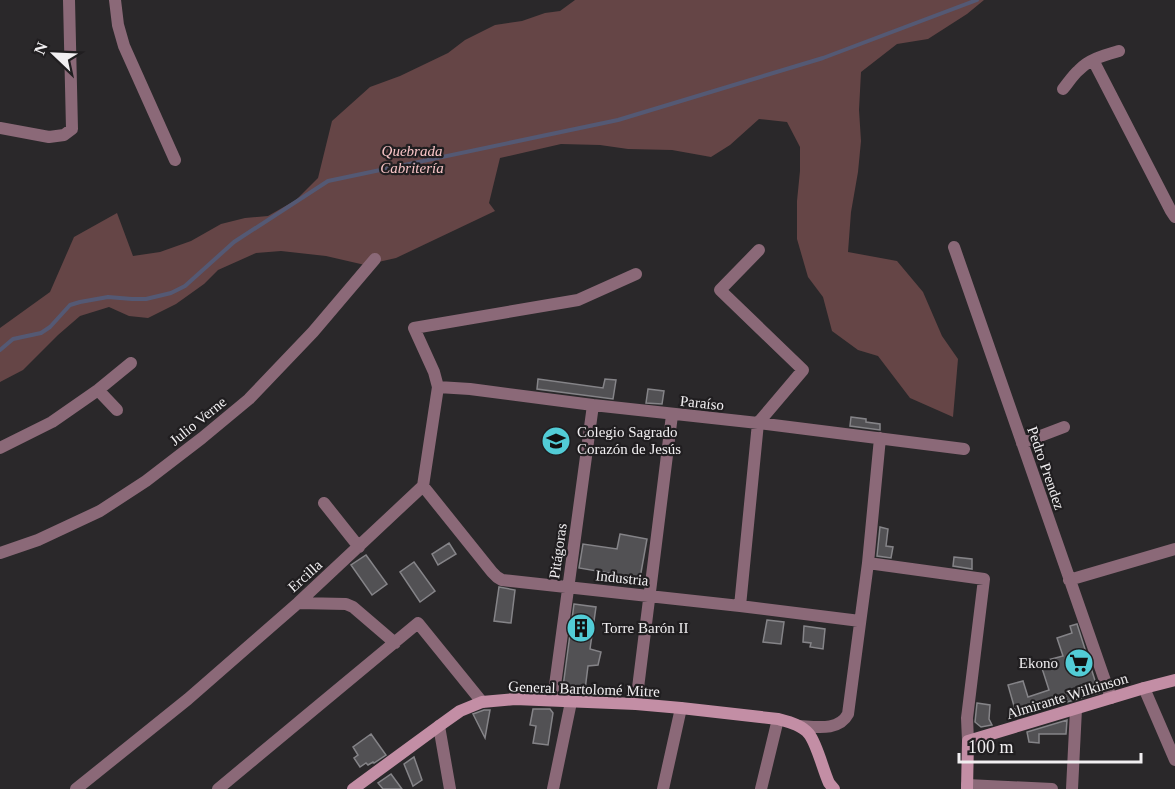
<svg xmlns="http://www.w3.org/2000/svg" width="1175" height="789" viewBox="0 0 1175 789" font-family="Georgia,serif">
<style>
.forest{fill:#654546}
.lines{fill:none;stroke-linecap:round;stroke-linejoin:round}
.stream{stroke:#545974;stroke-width:4}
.building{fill:#525154;stroke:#858488;stroke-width:1.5}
.street{stroke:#8b6978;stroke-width:12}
.secondary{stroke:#c38ea5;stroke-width:12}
.labels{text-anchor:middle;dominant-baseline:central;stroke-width:4.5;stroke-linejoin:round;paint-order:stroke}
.park-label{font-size:15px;font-style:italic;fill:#f8c4c6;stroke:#201e20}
.street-label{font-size:15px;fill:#f1eff1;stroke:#201e20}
.poi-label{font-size:15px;fill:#f1eff1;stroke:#201e20;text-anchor:start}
</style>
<rect width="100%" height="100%" fill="#2a282a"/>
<path class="forest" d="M 575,0 L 984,0 L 967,14 L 928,39 L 897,44 L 861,72 L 859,110 L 861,141 L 858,172 L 851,212 L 848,252 L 897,261 L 923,292 L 942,336 L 958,359 L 953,417 L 910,398 L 878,356 L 858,350 L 832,331 L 823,297 L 808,277 L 797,239 L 797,201 L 800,171 L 800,147 L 787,122 L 759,119 L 730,145 L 711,157 L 672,150 L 628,149 L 600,145 L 561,144 L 500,158 L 489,203 L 495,211 L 396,258 L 365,265 L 326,256 L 281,251 L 256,253 L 218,270 L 204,284 L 176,304 L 148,318 L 129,316 L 109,307 L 80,316 L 58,335 L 23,370 L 0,382 L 0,328 L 50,292 L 74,237 L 117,213 L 133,256 L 160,252 L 191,241 L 221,224 L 245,218 L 268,216 L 296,200 L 318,178 L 332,121 L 370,87 L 400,76 L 448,53 L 465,40 L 495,25 L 522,21 L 545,13 L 560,11 Z"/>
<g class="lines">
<path class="stream" d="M 0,350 L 13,339 L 41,333 L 50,327 L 70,305 L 80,302 L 108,297 L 132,299 L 146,299 L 171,293 L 185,286 L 234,242 L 328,181 L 618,120 L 823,58 L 977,0"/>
</g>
<path class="building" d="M 538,379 L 603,388 L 605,379 L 616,380 L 613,399 L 537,389 Z
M 648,389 L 664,391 L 662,404 L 646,403 Z
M 851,417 L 866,419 L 866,422 L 880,424 L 880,430 L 850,426 Z
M 880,527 L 888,529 L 886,546 L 893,547 L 891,558 L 877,556 Z
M 620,534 L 647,539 L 639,584 L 608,579 L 609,573 L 579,568 L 583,544 L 617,549 Z
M 449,543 L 456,554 L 438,565 L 432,554 Z
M 366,555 L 387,584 L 372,595 L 351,565 Z
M 954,557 L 972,559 L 972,569 L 953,566 Z
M 414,562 L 435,591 L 420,602 L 400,572 Z
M 499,587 L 515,590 L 511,623 L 494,621 Z
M 574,604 L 596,607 L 590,649 L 601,652 L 598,665 L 588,666 L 585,690 L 563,687 Z
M 767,620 L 784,622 L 781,644 L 763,642 Z
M 1077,624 L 1099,693 L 1067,702 L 1066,697 L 1016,713 L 1008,685 L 1023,681 L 1028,697 L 1049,690 L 1040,662 L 1063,656 L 1057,638 L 1072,633 L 1070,626 Z
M 804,626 L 825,629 L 823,649 L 810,647 L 811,643 L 803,642 Z
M 977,703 L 990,705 L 989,719 L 992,725 L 981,727 L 975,722 Z
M 533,709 L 550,709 L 553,713 L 548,745 L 533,743 L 536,726 L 530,725 Z
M 484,710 L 490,710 L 485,738 L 473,714 Z
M 1067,720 L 1066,734 L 1039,734 L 1039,743 L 1029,742 L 1027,732 Z
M 371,734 L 386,755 L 374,763 L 373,762 L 368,765 L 366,763 L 360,767 L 354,758 L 358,755 L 353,747 Z
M 414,757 L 422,780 L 413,786 L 404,764 Z
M 391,774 L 402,789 L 383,789 L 378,783 Z"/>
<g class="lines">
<path class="street" d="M 115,0 L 118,25 L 124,46 L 175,160
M 1093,60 L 1171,211 L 1175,217
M 1063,89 C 1068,83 1073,75 1079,70 C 1089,59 1105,55 1119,51
M 0,128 L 49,137 L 64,135 L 72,129 L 69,0
M 954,247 L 1111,698
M 438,387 L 470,389 L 593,405 L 758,423 L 964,449
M 98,390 L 117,410
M 1022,443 L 1064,427
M 0,448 L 52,422 L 98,390 L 131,363
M 423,486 L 492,572 L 497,577 L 502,580 L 740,606 L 860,621
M 324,503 L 359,547
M 0,553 L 38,540 L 100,511 L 146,481 L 202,438 L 249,399 L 313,332 L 375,259
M 868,563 L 984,579 L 967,718 L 968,741
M 1069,580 L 1175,549
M 298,603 L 346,604 L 353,607 L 395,643
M 740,606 L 758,423 L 803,370 L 720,290 L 759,250
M 1144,688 L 1175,760
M 553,700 L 593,405
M 636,704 L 672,415
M 439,726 L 450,789
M 800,726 C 817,727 839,731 848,714 L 868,563 L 880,438
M 967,785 L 1052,789
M 76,789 L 188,699 L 298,603 L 423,486 L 438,387 L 434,372 L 414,328 L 578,300 L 636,274
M 218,789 L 418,623 L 482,702
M 553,789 L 571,702
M 663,789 L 681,708
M 761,789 L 778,719
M 1072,789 L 1076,709"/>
<path class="secondary" d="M 353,789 L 439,726 L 460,711 L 482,702 L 515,699 L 636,704 L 681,708 L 778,719 C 789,722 802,725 809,734 C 817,744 823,770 829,783 L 834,789
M 967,789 L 968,741 L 1144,688 L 1175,680"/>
</g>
<defs>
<g id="school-disc" transform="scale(1.5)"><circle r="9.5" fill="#52ccd6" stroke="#201e20"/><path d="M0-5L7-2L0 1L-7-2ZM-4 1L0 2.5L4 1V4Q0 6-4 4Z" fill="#111"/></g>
<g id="building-disc" transform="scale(1.5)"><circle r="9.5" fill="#52ccd6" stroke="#201e20"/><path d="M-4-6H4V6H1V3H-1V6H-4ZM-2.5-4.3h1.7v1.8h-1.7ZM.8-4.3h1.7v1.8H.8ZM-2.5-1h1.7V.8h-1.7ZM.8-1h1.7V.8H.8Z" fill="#111"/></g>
<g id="supermarket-disc" transform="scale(1.5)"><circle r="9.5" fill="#52ccd6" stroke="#201e20"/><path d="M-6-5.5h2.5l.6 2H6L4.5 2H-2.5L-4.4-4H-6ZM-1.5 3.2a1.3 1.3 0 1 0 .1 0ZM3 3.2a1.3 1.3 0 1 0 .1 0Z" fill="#111"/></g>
</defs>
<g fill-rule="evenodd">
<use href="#school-disc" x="556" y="441"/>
<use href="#building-disc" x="581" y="628"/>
<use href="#supermarket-disc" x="1079" y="663"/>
</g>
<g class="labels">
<g class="park-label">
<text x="412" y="151">Quebrada<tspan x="412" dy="17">Cabritería</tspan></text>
</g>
<g class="street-label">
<text transform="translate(702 403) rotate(6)">Paraíso</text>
<text transform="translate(198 421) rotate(-39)">Julio Verne</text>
<text transform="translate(1046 468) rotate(71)">Pedro Prendez</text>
<text transform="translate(558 551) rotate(-82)">Pitágoras</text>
<text transform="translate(305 576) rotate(-42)">Ercilla</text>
<text transform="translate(622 578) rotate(6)">Industria</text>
<text transform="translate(584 689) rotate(2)">General Bartolomé Mitre</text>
<text transform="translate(1067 696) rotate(-17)">Almirante Wilkinson</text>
</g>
<g class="poi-label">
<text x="577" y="432">Colegio Sagrado<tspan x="577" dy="17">Corazón de Jesús</tspan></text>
<text x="602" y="628">Torre Barón II</text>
<text x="1058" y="663" text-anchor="end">Ekono</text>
</g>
</g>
<g transform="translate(54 54) rotate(293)" stroke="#201e20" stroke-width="4.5" paint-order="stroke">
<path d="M0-4.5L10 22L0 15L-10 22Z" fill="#f1eff1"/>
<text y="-9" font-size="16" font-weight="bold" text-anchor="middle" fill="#f1eff1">N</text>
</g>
<path d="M959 753v9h182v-9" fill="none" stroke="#f1eff1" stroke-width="3"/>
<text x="968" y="753" font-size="18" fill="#f1eff1" stroke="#201e20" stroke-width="4.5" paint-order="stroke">100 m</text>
</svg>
